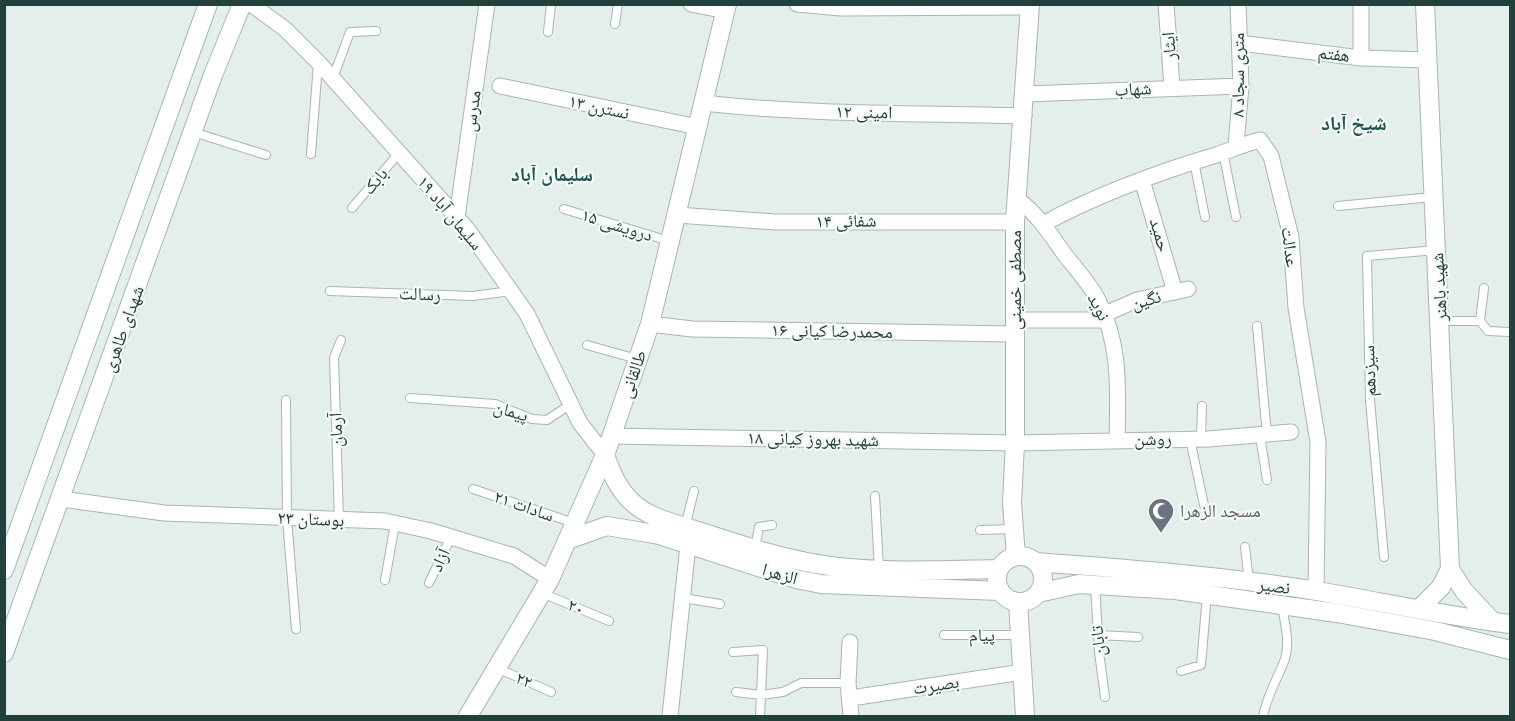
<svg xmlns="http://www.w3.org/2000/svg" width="1515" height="721" viewBox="0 0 1515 721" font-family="Signika,'Noto Naskh Arabic',sans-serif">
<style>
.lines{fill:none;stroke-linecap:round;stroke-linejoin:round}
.service-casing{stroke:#a6b7b3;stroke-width:10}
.minor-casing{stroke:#a6b7b3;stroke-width:17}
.tertiary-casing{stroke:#a6b7b3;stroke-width:20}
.secondary-casing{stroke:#a2bbb5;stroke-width:20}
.service{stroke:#fff;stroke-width:8}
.minor{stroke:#fff;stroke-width:15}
.tertiary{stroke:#fff;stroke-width:18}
.secondary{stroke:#fff;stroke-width:18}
.labels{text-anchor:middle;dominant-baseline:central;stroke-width:4.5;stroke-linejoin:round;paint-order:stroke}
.street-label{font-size:18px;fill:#22413d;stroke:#f5faf8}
.worship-label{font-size:18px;fill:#5b616d;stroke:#f5faf8;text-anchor:start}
.neighbourhood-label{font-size:20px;font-weight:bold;fill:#1c554f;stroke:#f5faf8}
</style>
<rect width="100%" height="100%" fill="#e4eeeb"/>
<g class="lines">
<g class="service-casing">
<path id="service" d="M 615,24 L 618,4
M 548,32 L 551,4
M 333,78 L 350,32 L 376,31
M 193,132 L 266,155
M 1223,152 L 1236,217
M 311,154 L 318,64
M 1194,161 L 1205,217
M 1338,206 L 1432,197
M 352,208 L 399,153
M 564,209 L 669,241
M 330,291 L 473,296 L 511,291
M 1440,321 L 1480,321 L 1488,331 L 1510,332
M 1480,321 L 1484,288
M 1257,326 L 1267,435
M 587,345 L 637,359
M 410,398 L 495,404 L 532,419 L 547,420 L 571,404
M 286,400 L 287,519 L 296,629
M 1260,436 L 1267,480
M 1190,439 L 1204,505
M 1201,439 L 1202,406
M 473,489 L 574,523
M 875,496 L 879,569
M 339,520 L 334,358 L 341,340
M 685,527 L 694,491
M 980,530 L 1013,529
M 1245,547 L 1249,581
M 755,548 L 759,527 L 772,525
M 1384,557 L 1370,400 L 1367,256 L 1436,250
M 385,580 L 395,524
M 429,583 L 451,537
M 1095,585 L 1099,652 L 1105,697
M 542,593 L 609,621
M 683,598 L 720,604
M 944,635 L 1020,635
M 1097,635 L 1138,637
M 733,652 L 763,650 L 760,716
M 497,668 L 551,692
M 1181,671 L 1201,665 L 1207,595
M 736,692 L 761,695 L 783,692 L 801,683 L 848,683
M 1263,716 C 1268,693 1277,680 1285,659 C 1290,643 1285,623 1282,607"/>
</g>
<g class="minor-casing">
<path id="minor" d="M 251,4 L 285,29 L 318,62 L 468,230 L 527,314 L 580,423 L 605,455
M 691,4 L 726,11
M 797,4 L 841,8 L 1030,7
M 1166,4 L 1172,87
M 1240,43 L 1361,58 L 1428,60
M 1361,58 L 1361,4
M 500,86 L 698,127
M 1025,94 L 1241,86
M 704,103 C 810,115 917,113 1024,116
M 1236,146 L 1241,86 L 1238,4
M 1142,180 L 1175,292
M 1017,199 C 1038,214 1050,234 1065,255 C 1076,269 1090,284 1098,300 C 1121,345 1118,390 1117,440
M 677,215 L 775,222 L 1015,222
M 457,217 L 487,4
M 1043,224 C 1098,194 1156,173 1216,155 C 1231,150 1244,144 1260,140 L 1271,156 L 1291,237 L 1296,308 L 1318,442 L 1316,591
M 1105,314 L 1137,300 L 1188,289
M 1015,320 L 1107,320
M 650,324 L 692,329 L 1015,334
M 611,436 L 1015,443 L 1208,439 L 1291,432
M 61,499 L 164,513 L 385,521 L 431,531 L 514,556 L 550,579
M 850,642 L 848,683 L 851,716
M 851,698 L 1022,672
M 670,716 L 688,545"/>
</g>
<g class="tertiary-casing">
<path id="tertiary" d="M 605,455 C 611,472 618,489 632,502 C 648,518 677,524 698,531 C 741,545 785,560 830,566 C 885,573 943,570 998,569
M 567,540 L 607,526 L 637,531 L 659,535 L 796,579 L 821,584 L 1000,591
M 1016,556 L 1012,503 L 1015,443 L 1015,222 L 1030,4
M997 579a23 23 0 1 1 46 0a23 23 0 1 1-46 0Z
M 1036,562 C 1130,569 1225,576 1317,591 C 1382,602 1446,616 1510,624
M 1450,569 L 1464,591 L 1493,622
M 1038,593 L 1079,584 L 1175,590 L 1337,613 L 1435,631 L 1510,650
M 1018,602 L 1025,716
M 1419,609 L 1441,587 L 1450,569 L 1425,4
M 468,716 L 550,579 L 605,455 L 650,324 L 727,4"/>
</g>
<g class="secondary-casing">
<path id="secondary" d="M 4,570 L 208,4
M 4,653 L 213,75 L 242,4"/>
</g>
<use href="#service" class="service"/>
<use href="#minor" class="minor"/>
<use href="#tertiary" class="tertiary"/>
<use href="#secondary" class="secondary"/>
</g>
<defs>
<g id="mosque-pin" transform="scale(1.35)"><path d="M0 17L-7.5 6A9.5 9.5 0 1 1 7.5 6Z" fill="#6b7280" stroke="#f5faf8"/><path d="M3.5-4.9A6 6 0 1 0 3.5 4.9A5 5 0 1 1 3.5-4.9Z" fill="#fff"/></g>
</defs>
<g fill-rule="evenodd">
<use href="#mosque-pin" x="1161" y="511"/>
</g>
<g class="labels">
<g class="street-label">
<text transform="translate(1169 46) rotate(-94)">ایثار</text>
<text transform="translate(1334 54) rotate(7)">هفتم</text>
<text transform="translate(1238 75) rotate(-90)">۸ متری سجاد</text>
<text transform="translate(1133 89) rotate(-3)">شهاب</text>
<text transform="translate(599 107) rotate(12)">نسترن ۱۳</text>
<text transform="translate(472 111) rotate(-82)">مدرس</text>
<text transform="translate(864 112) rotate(1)">امینی ۱۲</text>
<text transform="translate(375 181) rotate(-50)">بابک</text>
<text transform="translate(450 213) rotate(50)">سلیمان آباد ۱۹</text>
<text transform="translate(846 221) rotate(-1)">شفائی ۱۴</text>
<text transform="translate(617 225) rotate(17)">درویشی ۱۵</text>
<text transform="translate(1160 235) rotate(74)">حمید</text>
<text transform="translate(1290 247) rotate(83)">عدالت</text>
<text transform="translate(1015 280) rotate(-90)">مصطفی خمینی</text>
<text transform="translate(1439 287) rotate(-93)">شهید باهنر</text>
<text transform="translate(420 294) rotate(2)">رسالت</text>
<text transform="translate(1146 300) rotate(-16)">نگین</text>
<text transform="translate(1099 307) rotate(63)">نوید</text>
<text transform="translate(123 329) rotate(-70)">شهدای طاهری</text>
<text transform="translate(832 331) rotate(1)">محمدرضا کیانی ۱۶</text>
<text transform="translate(1369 371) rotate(-92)">سیزدهم</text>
<text transform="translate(633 374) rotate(-71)">طالقانی</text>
<text transform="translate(511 411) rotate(16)">پیمان</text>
<text transform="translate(336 430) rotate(-92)">آرمان</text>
<text transform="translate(813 439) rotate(1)">شهید بهروز کیانی ۱۸</text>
<text transform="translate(1153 439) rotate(-1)">روشن</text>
<text transform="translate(524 506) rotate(19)">سادات ۲۱</text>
<text transform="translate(311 519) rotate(2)">بوستان ۲۳</text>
<text transform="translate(440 560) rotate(-65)">آزاد</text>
<text transform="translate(780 574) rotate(16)">الزهرا</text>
<text transform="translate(1274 586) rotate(7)">نصیر</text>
<text transform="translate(576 607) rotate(22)">۲۰</text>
<text x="982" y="635">پیام</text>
<text transform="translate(1098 641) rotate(-96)">تابان</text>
<text transform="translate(524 680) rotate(24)">۲۲</text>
<text transform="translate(936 685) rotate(-9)">بصیرت</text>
</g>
<g class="worship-label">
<text x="1180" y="511">مسجد الزهرا</text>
</g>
<g class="neighbourhood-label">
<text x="1354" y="123">شیخ آباد</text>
<text x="552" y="174">سلیمان آباد</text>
</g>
</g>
<rect width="1515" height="721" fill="none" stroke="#22413d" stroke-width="12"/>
</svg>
